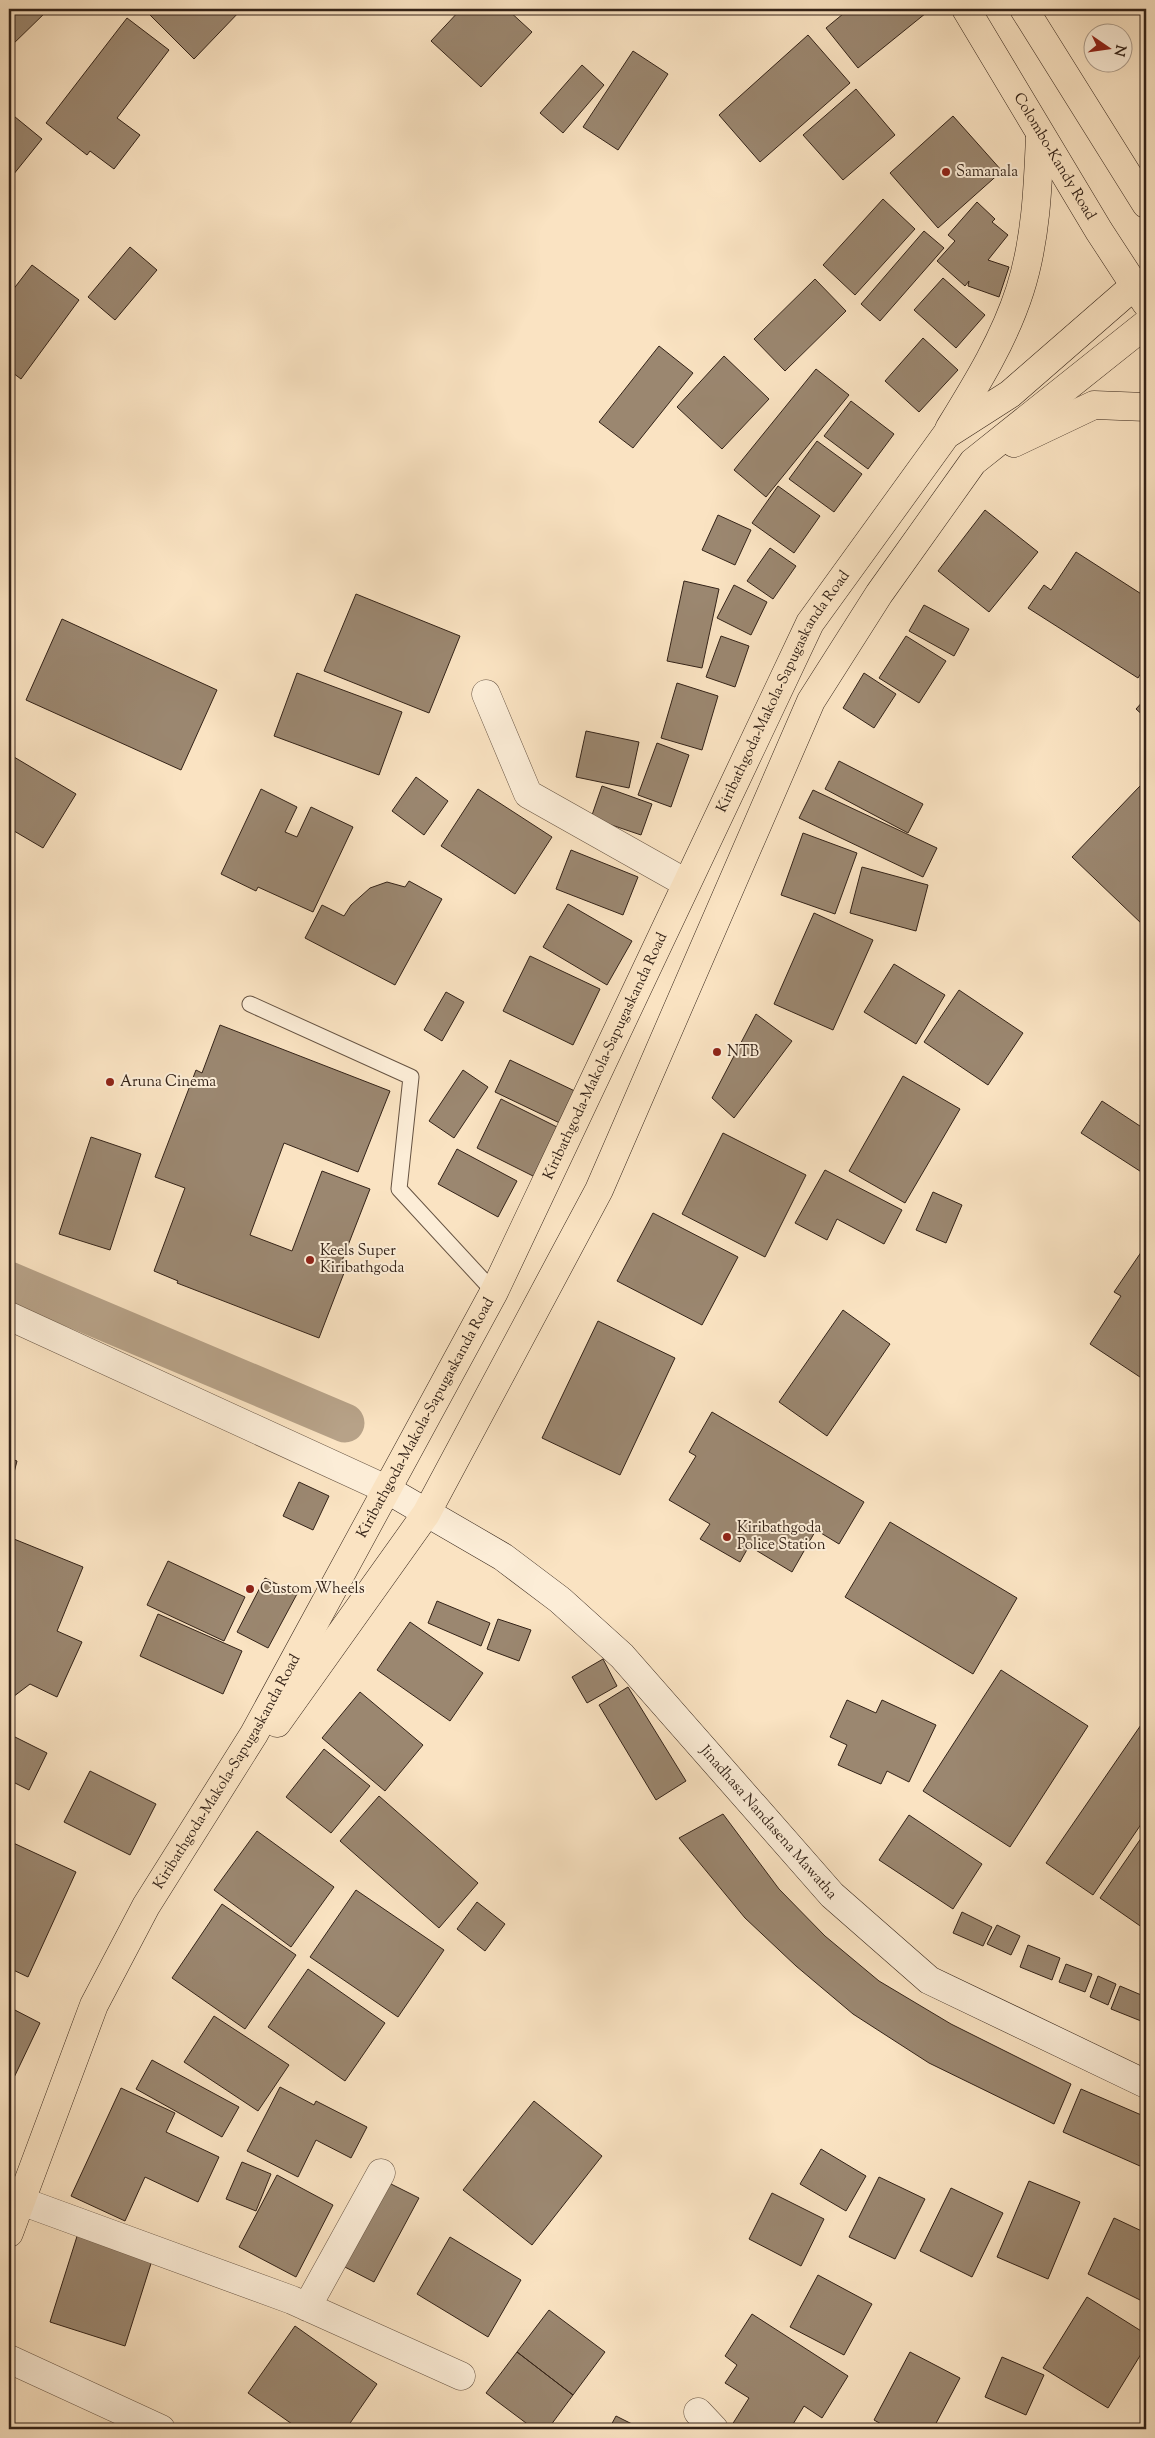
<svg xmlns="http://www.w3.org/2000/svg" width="1155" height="2438" viewBox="0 0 1155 2438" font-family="'Sorts Mill Goudy',serif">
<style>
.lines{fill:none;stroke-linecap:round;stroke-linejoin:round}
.canal{stroke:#b7a288;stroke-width:39}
.building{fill:#9b8770;stroke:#342318}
.lane-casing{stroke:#665342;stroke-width:17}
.street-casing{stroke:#665342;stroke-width:29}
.secondary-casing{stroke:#342318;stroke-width:29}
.primary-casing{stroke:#342318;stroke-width:29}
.highway-casing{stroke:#342318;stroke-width:29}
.lane{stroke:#fcedd7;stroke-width:15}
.street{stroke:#fcedd7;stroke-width:28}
.secondary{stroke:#fcedd7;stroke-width:28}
.primary{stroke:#fae3c2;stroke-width:28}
.highway{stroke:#fae3c2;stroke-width:28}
.poi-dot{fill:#8f2418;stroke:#fcedd7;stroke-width:2}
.labels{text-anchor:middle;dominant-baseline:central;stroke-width:4;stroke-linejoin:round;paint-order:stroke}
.street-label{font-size:15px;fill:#342318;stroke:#fcedd7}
.poi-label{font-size:15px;fill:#342318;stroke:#fcedd7;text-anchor:start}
</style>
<rect width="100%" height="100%" fill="#fae3c2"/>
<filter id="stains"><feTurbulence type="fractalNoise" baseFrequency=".004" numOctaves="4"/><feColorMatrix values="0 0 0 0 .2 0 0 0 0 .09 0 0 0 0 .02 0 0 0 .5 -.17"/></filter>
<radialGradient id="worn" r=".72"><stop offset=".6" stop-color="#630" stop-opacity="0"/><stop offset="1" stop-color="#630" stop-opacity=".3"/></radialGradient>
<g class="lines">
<path class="canal" d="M 9,1281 L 345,1423"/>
</g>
<path class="building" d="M 9,9 L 49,9 L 9,48 Z
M 144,9 L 242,9 L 194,59 Z
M 461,9 L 507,9 L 532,32 L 481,87 L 431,41 Z
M 849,9 L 931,9 L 858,68 L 826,28 Z
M 127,18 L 169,50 L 117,118 L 140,135 L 114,169 L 90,151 L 87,155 L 46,123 Z
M 808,35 L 850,83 L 760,162 L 719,115 Z
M 633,51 L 668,74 L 618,150 L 583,127 Z
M 582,65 L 604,85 L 563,133 L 540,113 Z
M 856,89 L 895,135 L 843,180 L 803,135 Z
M 9,112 L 42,139 L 9,180 Z
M 953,116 L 1002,171 L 938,228 L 890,173 Z
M 883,199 L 915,229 L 855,295 L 823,265 Z
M 977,202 L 995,219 L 992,222 L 1008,235 L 988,260 L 1009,267 L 999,297 L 968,286 L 969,281 L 965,286 L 937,261 L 955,241 L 948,235 Z
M 924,231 L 944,248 L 880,321 L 861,304 Z
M 130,247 L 157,270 L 115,320 L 88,297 Z
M 32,265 L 79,300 L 21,379 L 9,370 L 9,295 Z
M 943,278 L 985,315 L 956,348 L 914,310 Z
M 815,279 L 846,311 L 785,371 L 754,339 Z
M 923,338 L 958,370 L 919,412 L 885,381 Z
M 659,346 L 693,373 L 633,448 L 599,422 Z
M 724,356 L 769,399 L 722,449 L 677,407 Z
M 816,369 L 849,395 L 766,497 L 734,470 Z
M 851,401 L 894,434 L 868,469 L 824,436 Z
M 817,441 L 862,474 L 834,512 L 789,479 Z
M 778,486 L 820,516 L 794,553 L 752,523 Z
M 985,510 L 1038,552 L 989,612 L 938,571 Z
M 718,515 L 751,530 L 735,565 L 702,550 Z
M 770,548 L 796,566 L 773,599 L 747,581 Z
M 1076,552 L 1146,597 L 1146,665 L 1138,678 L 1028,608 L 1044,585 L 1051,590 Z
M 684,581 L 719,589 L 702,668 L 667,661 Z
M 734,585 L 767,602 L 751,635 L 717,618 Z
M 356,594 L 460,636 L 429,713 L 324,671 Z
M 924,605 L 969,629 L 954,656 L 909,631 Z
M 62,619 L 217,690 L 181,770 L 26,700 Z
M 721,636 L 749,646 L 735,687 L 706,677 Z
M 906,636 L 946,661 L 919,703 L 879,678 Z
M 297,673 L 402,712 L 379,775 L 274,736 Z
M 864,673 L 896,694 L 874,728 L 843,708 Z
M 677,683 L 718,696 L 702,750 L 661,738 Z
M 1146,698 L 1146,718 L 1136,709 Z
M 586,731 L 639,742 L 629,788 L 576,777 Z
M 657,743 L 689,755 L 671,807 L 638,795 Z
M 9,754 L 76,794 L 43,848 L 9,828 Z
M 839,761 L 923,804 L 908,833 L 825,789 Z
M 416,777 L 448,801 L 424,835 L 392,811 Z
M 602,786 L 652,804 L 641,835 L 591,818 Z
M 1140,786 L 1146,792 L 1146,921 L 1143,925 L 1072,857 Z
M 261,789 L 297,807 L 285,832 L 297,837 L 311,807 L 353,827 L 313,912 L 258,887 L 256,891 L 221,874 Z
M 478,789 L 552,837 L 515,894 L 441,846 Z
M 813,790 L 937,848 L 923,877 L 799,818 Z
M 803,833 L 857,853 L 835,914 L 781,895 Z
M 571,850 L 638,877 L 623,915 L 556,889 Z
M 862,867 L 928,885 L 916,931 L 850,913 Z
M 409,881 L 442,899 L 395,985 L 305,938 L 322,905 L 344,916 L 351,905 L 370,888 L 387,882 L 405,887 Z
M 568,904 L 632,941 L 607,985 L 543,947 Z
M 814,913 L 873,940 L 833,1030 L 774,1004 Z
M 530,956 L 600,989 L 573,1045 L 503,1011 Z
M 894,964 L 945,995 L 916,1044 L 864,1012 Z
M 959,990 L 1023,1033 L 988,1085 L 924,1042 Z
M 446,992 L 464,1002 L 442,1041 L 424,1030 Z
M 756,1014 L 792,1041 L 734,1118 L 712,1098 Z
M 220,1025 L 390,1091 L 358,1172 L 284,1143 L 250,1235 L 292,1251 L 322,1171 L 370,1189 L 338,1271 L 344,1273 L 319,1338 L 177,1283 L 178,1281 L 154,1271 L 185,1188 L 155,1177 L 196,1070 L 202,1073 Z
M 510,1060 L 581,1094 L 566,1126 L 495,1092 Z
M 463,1070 L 488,1087 L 454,1138 L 429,1121 Z
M 903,1076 L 960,1109 L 905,1203 L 849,1171 Z
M 501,1099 L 559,1128 L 535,1177 L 477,1148 Z
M 1102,1101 L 1146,1130 L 1146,1175 L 1081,1133 Z
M 723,1133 L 806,1175 L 765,1257 L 682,1214 Z
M 91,1137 L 141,1154 L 110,1250 L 59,1234 Z
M 457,1149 L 517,1181 L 498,1217 L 438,1184 Z
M 825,1170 L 902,1210 L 884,1244 L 837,1219 L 827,1240 L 795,1223 Z
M 933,1192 L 962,1205 L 946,1243 L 916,1230 Z
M 653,1213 L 738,1257 L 702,1325 L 617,1281 Z
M 1146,1245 L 1146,1381 L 1090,1344 L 1121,1296 L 1114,1292 Z
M 843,1310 L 890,1344 L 827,1436 L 779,1402 Z
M 598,1321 L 675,1358 L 620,1475 L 542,1438 Z
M 712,1412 L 864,1502 L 839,1544 L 816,1530 L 792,1572 L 749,1546 L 740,1562 L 700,1539 L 710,1524 L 669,1500 L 696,1456 L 689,1452 Z
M 9,1458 L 17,1461 L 9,1492 Z
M 299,1482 L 329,1496 L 313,1530 L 283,1516 Z
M 890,1522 L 1017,1598 L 973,1674 L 845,1597 Z
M 9,1537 L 83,1567 L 57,1631 L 82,1642 L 57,1697 L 30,1684 L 9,1700 Z
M 168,1561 L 245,1597 L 224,1641 L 147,1605 Z
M 265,1578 L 297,1594 L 268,1648 L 237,1632 Z
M 437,1601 L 490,1623 L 481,1646 L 428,1623 Z
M 158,1614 L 242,1651 L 223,1694 L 140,1656 Z
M 498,1619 L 531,1630 L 519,1661 L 487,1649 Z
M 410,1622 L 483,1673 L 450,1721 L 377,1670 Z
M 603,1659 L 617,1686 L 587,1703 L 572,1677 Z
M 1001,1670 L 1088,1726 L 1010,1847 L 923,1791 Z
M 628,1687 L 686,1781 L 656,1800 L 599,1705 Z
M 360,1692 L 423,1745 L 385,1791 L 322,1738 Z
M 847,1700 L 876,1713 L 882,1700 L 936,1725 L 909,1782 L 887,1771 L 881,1784 L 838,1765 L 847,1745 L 830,1737 Z
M 1143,1722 L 1146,1724 L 1146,1817 L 1093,1895 L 1046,1863 Z
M 9,1734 L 47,1753 L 29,1790 L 9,1780 Z
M 324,1749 L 370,1786 L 331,1833 L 286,1797 Z
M 90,1771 L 156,1804 L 130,1855 L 64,1822 Z
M 379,1796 L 478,1883 L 439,1928 L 340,1841 Z
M 723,1814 L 779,1889 L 825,1936 L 879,1981 L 951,2024 L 1071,2084 L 1054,2124 L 929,2063 L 853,2014 L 796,1966 L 745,1918 L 679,1838 Z
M 909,1815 L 982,1864 L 953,1909 L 879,1860 Z
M 257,1831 L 334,1887 L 291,1947 L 214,1890 Z
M 1146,1831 L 1146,1930 L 1100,1898 Z
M 9,1841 L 76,1872 L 28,1977 L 9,1968 Z
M 356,1890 L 444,1950 L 398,2017 L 310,1957 Z
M 477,1902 L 505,1924 L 485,1951 L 457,1929 Z
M 222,1904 L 296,1955 L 245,2029 L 172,1978 Z
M 962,1912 L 992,1927 L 983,1946 L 953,1933 Z
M 997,1925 L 1020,1936 L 1011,1955 L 987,1944 Z
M 1028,1945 L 1060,1958 L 1052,1980 L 1020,1967 Z
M 1066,1964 L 1092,1974 L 1085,1992 L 1059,1982 Z
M 308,1969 L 385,2023 L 345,2081 L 268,2027 Z
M 1098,1976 L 1116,1984 L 1108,2005 L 1090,1997 Z
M 1120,1986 L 1146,1997 L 1146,2023 L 1111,2009 Z
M 9,2007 L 40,2023 L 9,2088 Z
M 214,2016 L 289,2065 L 258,2111 L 184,2062 Z
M 152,2060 L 239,2107 L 222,2137 L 136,2089 Z
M 280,2087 L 314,2105 L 316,2101 L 367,2127 L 351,2158 L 316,2140 L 298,2177 L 247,2151 Z
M 121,2088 L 175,2113 L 166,2132 L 219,2157 L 198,2202 L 145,2177 L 125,2221 L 71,2196 Z
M 1081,2089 L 1146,2117 L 1146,2151 L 1140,2166 L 1063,2132 Z
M 534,2101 L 602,2156 L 532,2245 L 463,2190 Z
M 821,2149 L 866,2176 L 846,2211 L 800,2184 Z
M 242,2162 L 271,2174 L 256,2211 L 226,2199 Z
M 277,2175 L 333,2205 L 296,2277 L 239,2247 Z
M 879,2177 L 925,2199 L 895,2259 L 849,2237 Z
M 385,2181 L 419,2198 L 374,2282 L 341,2265 Z
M 1029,2181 L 1080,2202 L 1048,2279 L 997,2257 Z
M 951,2188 L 1003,2213 L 972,2277 L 920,2251 Z
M 772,2193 L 824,2219 L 801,2266 L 749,2239 Z
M 1114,2218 L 1146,2233 L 1146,2303 L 1088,2274 Z
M 79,2230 L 154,2254 L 125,2346 L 50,2322 Z
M 450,2237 L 521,2280 L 488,2337 L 417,2294 Z
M 818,2275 L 872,2304 L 844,2355 L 790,2327 Z
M 1087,2297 L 1146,2334 L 1146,2346 L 1108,2408 L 1043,2368 Z
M 549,2310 L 605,2352 L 573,2395 L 517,2352 Z
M 752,2314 L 848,2376 L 822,2418 L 804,2406 L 790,2429 L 730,2428 L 749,2398 L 725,2383 L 737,2365 L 725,2356 Z
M 295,2326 L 377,2384 L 346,2429 L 299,2429 L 248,2393 Z
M 517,2352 L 573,2395 L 548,2429 L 534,2429 L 486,2393 Z
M 910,2352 L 960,2378 L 933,2429 L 890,2429 L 874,2420 Z
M 1002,2357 L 1044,2375 L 1026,2415 L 985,2397 Z
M 616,2416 L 642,2429 L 609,2429 Z"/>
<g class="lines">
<g class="lane-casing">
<path id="lane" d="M 250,1004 L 411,1077 L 399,1189 L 494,1292"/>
</g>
<g class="street-casing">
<path id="street" d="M 486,694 L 528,794 L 686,883
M 9,1316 L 386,1489
M 21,2201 L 292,2300 L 461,2376
M 307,2307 L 381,2173
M 9,2359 L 161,2429
M 698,2412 L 714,2429"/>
</g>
<g class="secondary-casing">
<g id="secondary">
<path id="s1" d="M 386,1489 L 503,1557 L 560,1600 L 622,1656 L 832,1895 L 929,1980 L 1146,2084"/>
</g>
</g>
<g class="primary-casing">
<g id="primary">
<path d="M 949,429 C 976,385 1004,340 1020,290 C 1036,240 1038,186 1040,135"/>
<path d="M 1014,443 L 1094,405 L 1146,407"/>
<path d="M 277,1723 L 426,1514 L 599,1190 L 811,701 L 879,594 L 973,462 L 1146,324"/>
<path id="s2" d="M 9,2233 L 94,2005 L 146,1906 L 254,1734 L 494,1292 L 810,623 L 946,435 L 1010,394 L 1134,286"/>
</g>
</g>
<g class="highway-casing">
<g id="highway">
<path id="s3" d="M 966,9 L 1099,231 L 1146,303"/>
<path d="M 1024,9 L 1146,204"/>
</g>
</g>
<use href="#lane" class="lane"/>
<use href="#street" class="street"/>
<use href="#secondary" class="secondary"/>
<use href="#primary" class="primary"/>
<use href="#highway" class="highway"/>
</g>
<g class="poi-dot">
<circle cx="946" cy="172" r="5"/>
<circle cx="717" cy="1052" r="5"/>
<circle cx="110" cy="1082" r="5"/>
<circle cx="310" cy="1260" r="5"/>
<circle cx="727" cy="1537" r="5"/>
<circle cx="250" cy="1589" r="5"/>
</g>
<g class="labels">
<g class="street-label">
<text stroke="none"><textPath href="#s3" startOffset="172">Colombo-Kandy Road</textPath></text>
<text stroke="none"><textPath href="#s2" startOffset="1728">Kiribathgoda-Makola-Sapugaskanda Road</textPath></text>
<text stroke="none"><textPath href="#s2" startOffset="1322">Kiribathgoda-Makola-Sapugaskanda Road</textPath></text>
<text stroke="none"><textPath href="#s2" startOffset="918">Kiribathgoda-Makola-Sapugaskanda Road</textPath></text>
<text stroke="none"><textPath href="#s2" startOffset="512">Kiribathgoda-Makola-Sapugaskanda Road</textPath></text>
<text stroke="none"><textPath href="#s1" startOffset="512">Jinadhasa Nandasena Mawatha</textPath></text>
</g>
<g class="poi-label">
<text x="956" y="172">Samanala</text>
<text x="727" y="1052">NTB</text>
<text x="120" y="1082">Aruna Cinema</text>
<text x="320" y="1251">Keels Super<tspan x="320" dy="17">Kiribathgoda</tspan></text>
<text x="737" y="1528">Kiribathgoda<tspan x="737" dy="17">Police Station</tspan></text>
<text x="260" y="1589">Custom Wheels</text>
</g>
</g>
<rect width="1155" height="2438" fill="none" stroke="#fae3c2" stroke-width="30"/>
<rect x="10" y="10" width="1135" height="2418" fill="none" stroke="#342318" stroke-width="2.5"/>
<rect x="15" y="15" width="1125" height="2408" fill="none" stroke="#342318"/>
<g transform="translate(1108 48) rotate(103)"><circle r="24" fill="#fcedd7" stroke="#ac9c8b"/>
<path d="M0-4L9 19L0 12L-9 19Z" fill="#8f2418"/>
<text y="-8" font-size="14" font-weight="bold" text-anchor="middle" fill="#342318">N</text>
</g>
<rect width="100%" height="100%" filter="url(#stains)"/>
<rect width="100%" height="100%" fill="url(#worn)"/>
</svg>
